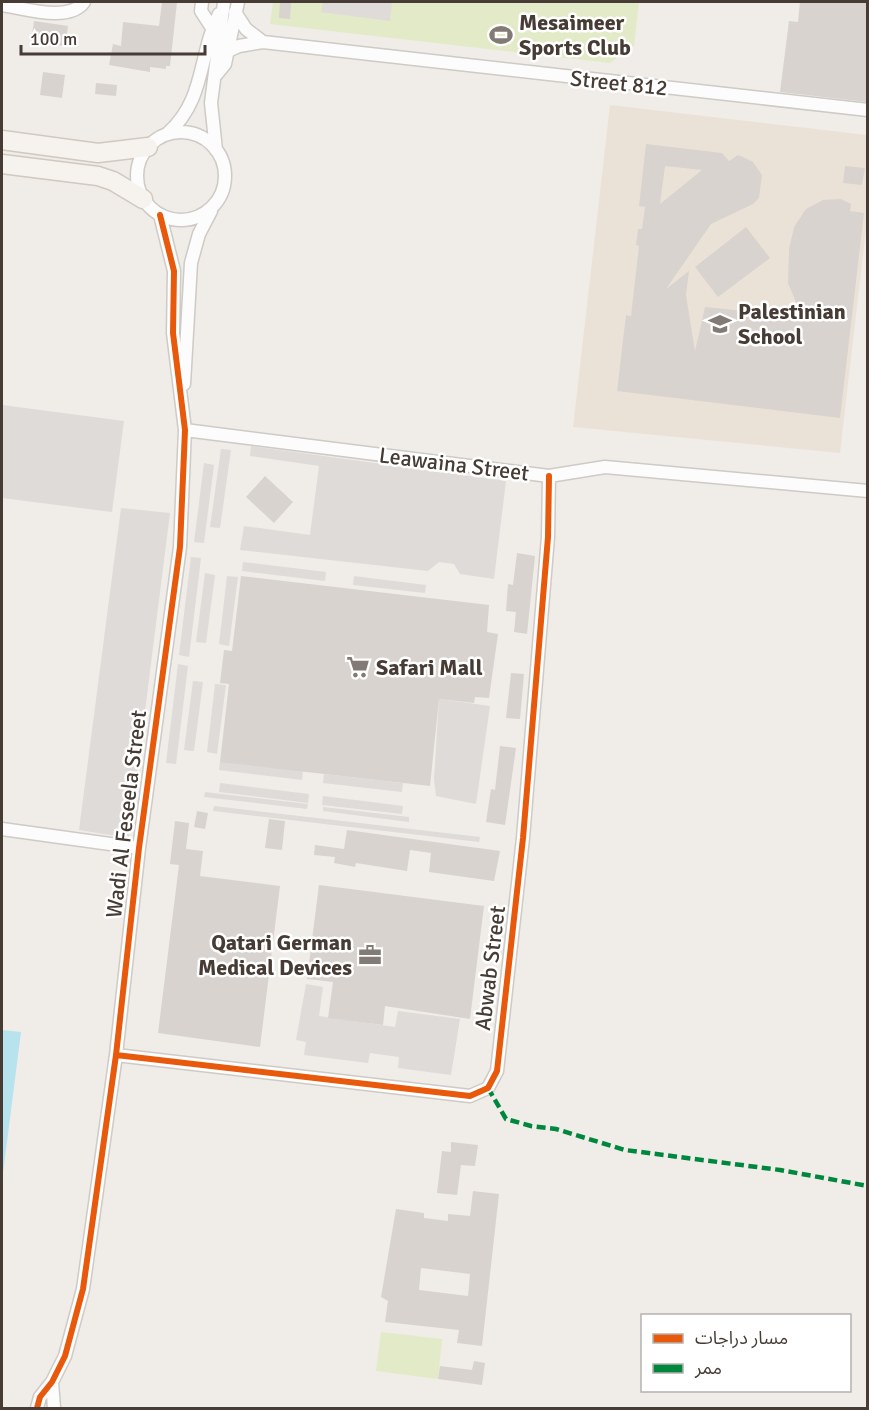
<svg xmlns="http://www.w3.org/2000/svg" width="869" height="1410" viewBox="0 0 869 1410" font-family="Signika,'Noto Sans Arabic',sans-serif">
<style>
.education{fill:#ebe2d7}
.green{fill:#e3eac8}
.parking{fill:#dfdbd8}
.water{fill:#b7e3ef}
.building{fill:#d8d3cf;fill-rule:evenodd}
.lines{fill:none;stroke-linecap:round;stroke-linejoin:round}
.street-casing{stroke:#cecac6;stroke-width:15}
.secondary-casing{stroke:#d1c9c0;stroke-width:21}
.street{stroke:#fdfcfc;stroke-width:12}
.secondary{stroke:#f6f3ee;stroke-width:18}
.quiet{stroke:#00873e;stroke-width:4.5;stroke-dasharray:9 4.5;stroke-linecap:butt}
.cycleway-casing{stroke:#fff;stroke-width:10}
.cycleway{stroke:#e8590c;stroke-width:6}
.labels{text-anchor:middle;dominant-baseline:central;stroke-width:5;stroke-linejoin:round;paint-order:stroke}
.poi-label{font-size:22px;font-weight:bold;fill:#463c35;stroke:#fff;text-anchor:start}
.street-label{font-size:22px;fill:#463c35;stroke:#fff}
</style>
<rect width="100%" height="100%" fill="#f0ece8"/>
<path class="education" d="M 610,105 L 867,135 L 867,221 L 840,453 L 573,427 Z"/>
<path class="green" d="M 273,2 L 639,2 L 634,46 L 610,63 L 270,24 Z
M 381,1332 L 442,1339 L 438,1379 L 376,1371 Z"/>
<path class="parking" d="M 323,2 L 392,2 L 390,21 L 321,12 Z
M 2,405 L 124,421 L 112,512 L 2,498 Z
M 251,446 L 506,481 L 494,579 L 460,574 L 454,564 L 439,562 L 428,571 L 240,550 L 244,526 L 310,535 L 319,466 L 250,456 Z
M 221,449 L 231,450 L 220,528 L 210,527 Z
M 204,463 L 214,465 L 204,543 L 194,542 Z
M 121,508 L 170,513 L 129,838 L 79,830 Z
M 191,557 L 201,558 L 189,657 L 179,655 Z
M 243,562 L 326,572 L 325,581 L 242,571 Z
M 205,573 L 215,575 L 206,643 L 196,642 Z
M 227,576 L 238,577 L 229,646 L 219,644 Z
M 354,576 L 426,585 L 425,593 L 353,585 Z
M 178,664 L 188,666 L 176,764 L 166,763 Z
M 193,681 L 203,682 L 194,751 L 184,750 Z
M 215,684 L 226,685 L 217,754 L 207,752 Z
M 439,699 L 490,706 L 476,804 L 436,796 L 434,779 Z
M 220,761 L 303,771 L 302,780 L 219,770 Z
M 324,774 L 403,783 L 402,792 L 323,783 Z
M 220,783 L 309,794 L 308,803 L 219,792 Z
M 205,792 L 308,804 L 307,809 L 204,797 Z
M 323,796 L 403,806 L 402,814 L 322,805 Z
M 214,806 L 480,837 L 479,842 L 213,811 Z
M 323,807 L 409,817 L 409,822 L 323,811 Z
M 306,984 L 323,987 L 319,1016 L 395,1027 L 398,1011 L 460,1019 L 451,1075 L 398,1068 L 399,1057 L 370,1053 L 368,1063 L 304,1055 L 306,1042 L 296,1040 Z"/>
<path class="water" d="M 2,1030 L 21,1032 L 2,1181 Z"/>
<path class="building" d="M 162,2 L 177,2 L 170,66 L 166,66 L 166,69 L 150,67 L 150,72 L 109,65 L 113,44 L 121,46 L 123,22 L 159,26 Z
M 280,2 L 291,2 L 290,19 L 279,18 Z
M 800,2 L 867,2 L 867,102 L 780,92 L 789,21 L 798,22 Z
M 34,21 L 68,26 L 65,46 L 31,42 Z
M 43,72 L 65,75 L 62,98 L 40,95 Z
M 96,83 L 117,85 L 116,96 L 95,94 Z
M 646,144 L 722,153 L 729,161 L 738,155 L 743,157 L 753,162 L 762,175 L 759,198 L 753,204 L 711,224 L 666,289 L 689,271 L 686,295 L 695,351 L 705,307 L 802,317 L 788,283 L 789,249 L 794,227 L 806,209 L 823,200 L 841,199 L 851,204 L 850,211 L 864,213 L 840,418 L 617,391 L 626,315 L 631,316 L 639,246 L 636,245 L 638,229 L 642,229 L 645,207 L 639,206 ZM 665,166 L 702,170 L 660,204 Z
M 845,166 L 865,168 L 862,185 L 843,183 Z
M 746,227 L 770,258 L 718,297 L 695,267 Z
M 265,476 L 293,502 L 274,523 L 246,497 Z
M 517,553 L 535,556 L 527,634 L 514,632 L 516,612 L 506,611 L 508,584 L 513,585 Z
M 241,576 L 489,605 L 487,632 L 498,634 L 489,698 L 475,697 L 474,703 L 439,699 L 430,786 L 220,762 L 229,684 L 220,683 L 224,650 L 232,651 Z
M 511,673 L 524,674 L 520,719 L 506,718 Z
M 500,746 L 516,748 L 505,825 L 486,822 L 491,789 L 495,790 Z
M 197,811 L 208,813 L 205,829 L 194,827 Z
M 269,819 L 285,821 L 282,850 L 265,848 Z
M 175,821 L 189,823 L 186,849 L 203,851 L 200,876 L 280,886 L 260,1047 L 158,1033 L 179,865 L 170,864 Z
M 347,830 L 500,851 L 494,881 L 429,872 L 431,853 L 410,850 L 407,871 L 356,863 L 355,867 L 334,863 L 335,857 L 314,855 L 315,845 L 344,849 Z
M 319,885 L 484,906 L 470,1019 L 385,1006 L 383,1025 L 328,1018 L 333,982 L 307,979 Z
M 451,1142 L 478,1145 L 475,1166 L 461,1165 L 457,1195 L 437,1193 L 442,1151 L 451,1152 Z
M 473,1191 L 499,1194 L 482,1346 L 457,1343 L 459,1330 L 385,1322 L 388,1301 L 381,1297 L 396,1209 L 424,1213 L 424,1218 L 448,1221 L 448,1214 L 470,1216 ZM 421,1268 L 470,1274 L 468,1296 L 419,1290 Z
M 474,1361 L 485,1363 L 482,1385 L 438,1379 L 440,1366 L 472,1370 Z"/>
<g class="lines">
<g class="street-casing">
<path id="street" d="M 202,2 L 201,11 L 212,28
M 2,5 C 24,8 69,23 84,2
M 235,12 L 246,29 L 263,42
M 228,51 L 239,46 L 263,42 L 868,110
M 216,75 L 225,64 L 238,2
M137 176a44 44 0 1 1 88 0a44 44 0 1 1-88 0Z
M 168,133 C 206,99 198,55 219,14
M 216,150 L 211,103 L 224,2
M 184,384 L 191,263 L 199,234 L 211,211
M 185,430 L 549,476 L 605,467 L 868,491
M 2,829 L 139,848
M 116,1055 L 470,1096 L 488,1088 L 497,1071 L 523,838 L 548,537 L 549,476
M 52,1382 L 54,1408
M 37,1408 L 40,1397 L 52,1382 L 65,1356 L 83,1289 L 116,1055 L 139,848 L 180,547 L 185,430 L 173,333 L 174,271 L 160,215"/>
</g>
<g class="secondary-casing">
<path id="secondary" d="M 2,140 L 98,153 L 148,147
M 2,164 L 98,176 L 113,181 L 143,199"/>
</g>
<use href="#street" class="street"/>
<use href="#secondary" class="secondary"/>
<path class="quiet" d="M 488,1088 L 506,1119 L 531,1126 L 556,1129 L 625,1150 L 780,1170 L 868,1186"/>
<g class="cycleway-casing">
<path id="cycleway" d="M 116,1055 L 470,1096 L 488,1088 L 497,1071 L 523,838 L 548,537 L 549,476
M 37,1408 L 40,1397 L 52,1382 L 65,1356 L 83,1289 L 116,1055 L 139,848 L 180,547 L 185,430 L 173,333 L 174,271 L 160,215"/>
</g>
<use href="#cycleway" class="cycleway"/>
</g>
<defs>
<g id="stadium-bare" transform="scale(1.8)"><path d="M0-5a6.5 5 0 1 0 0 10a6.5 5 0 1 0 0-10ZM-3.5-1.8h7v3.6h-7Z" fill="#827a74" stroke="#fff" stroke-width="2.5" paint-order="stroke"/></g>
<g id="school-bare" transform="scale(1.8)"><path d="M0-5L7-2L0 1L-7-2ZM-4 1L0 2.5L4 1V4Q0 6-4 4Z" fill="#827a74" stroke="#fff" stroke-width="2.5" paint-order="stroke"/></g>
<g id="supermarket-bare" transform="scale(1.8)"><path d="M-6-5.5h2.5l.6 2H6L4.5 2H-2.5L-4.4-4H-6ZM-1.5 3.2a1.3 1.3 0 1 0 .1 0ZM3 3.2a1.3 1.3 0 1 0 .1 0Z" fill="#827a74" stroke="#fff" stroke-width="2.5" paint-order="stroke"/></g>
<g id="office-bare" transform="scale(1.8)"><path d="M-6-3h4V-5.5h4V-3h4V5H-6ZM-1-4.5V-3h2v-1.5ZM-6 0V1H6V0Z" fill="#827a74" stroke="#fff" stroke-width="2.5" paint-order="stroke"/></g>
</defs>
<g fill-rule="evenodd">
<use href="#stadium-bare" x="501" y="35"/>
<use href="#school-bare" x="720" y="324"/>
<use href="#supermarket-bare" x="358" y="667"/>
<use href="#office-bare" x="370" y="955"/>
</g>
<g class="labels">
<g class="poi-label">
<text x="519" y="22">Mesaimeer<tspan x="519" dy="25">Sports Club</tspan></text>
<text x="738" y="311">Palestinian<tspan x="738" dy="25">School</tspan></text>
<text x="376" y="667">Safari Mall</text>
<text x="352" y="942" text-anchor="end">Qatari German<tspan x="352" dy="25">Medical Devices</tspan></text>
</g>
<g class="street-label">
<text transform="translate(619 83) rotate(6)">Street 812</text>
<text transform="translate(454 464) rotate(7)">Leawaina Street</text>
<text transform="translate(126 814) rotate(-83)">Wadi Al Feseela Street</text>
<text transform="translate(490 968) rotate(-83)">Abwab Street</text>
</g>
</g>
<rect width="869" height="1410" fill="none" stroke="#463c35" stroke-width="6"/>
<rect x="641" y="1314" width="210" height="78" fill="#ffffff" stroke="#b5b1ae" stroke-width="1.5"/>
<rect x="653" y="1334" width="30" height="9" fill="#e8590c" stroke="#b5b1ae" stroke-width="1.5"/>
<text x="695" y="1344" font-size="18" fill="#463c35">مسار دراجات</text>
<rect x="653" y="1364" width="30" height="9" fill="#00873e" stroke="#b5b1ae" stroke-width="1.5"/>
<text x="695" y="1374" font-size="18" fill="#463c35">ممر</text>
<path d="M21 45v9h184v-9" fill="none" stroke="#463c35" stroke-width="3"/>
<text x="30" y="45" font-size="18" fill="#463c35" stroke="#ffffff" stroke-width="4.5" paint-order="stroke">100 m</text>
</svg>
